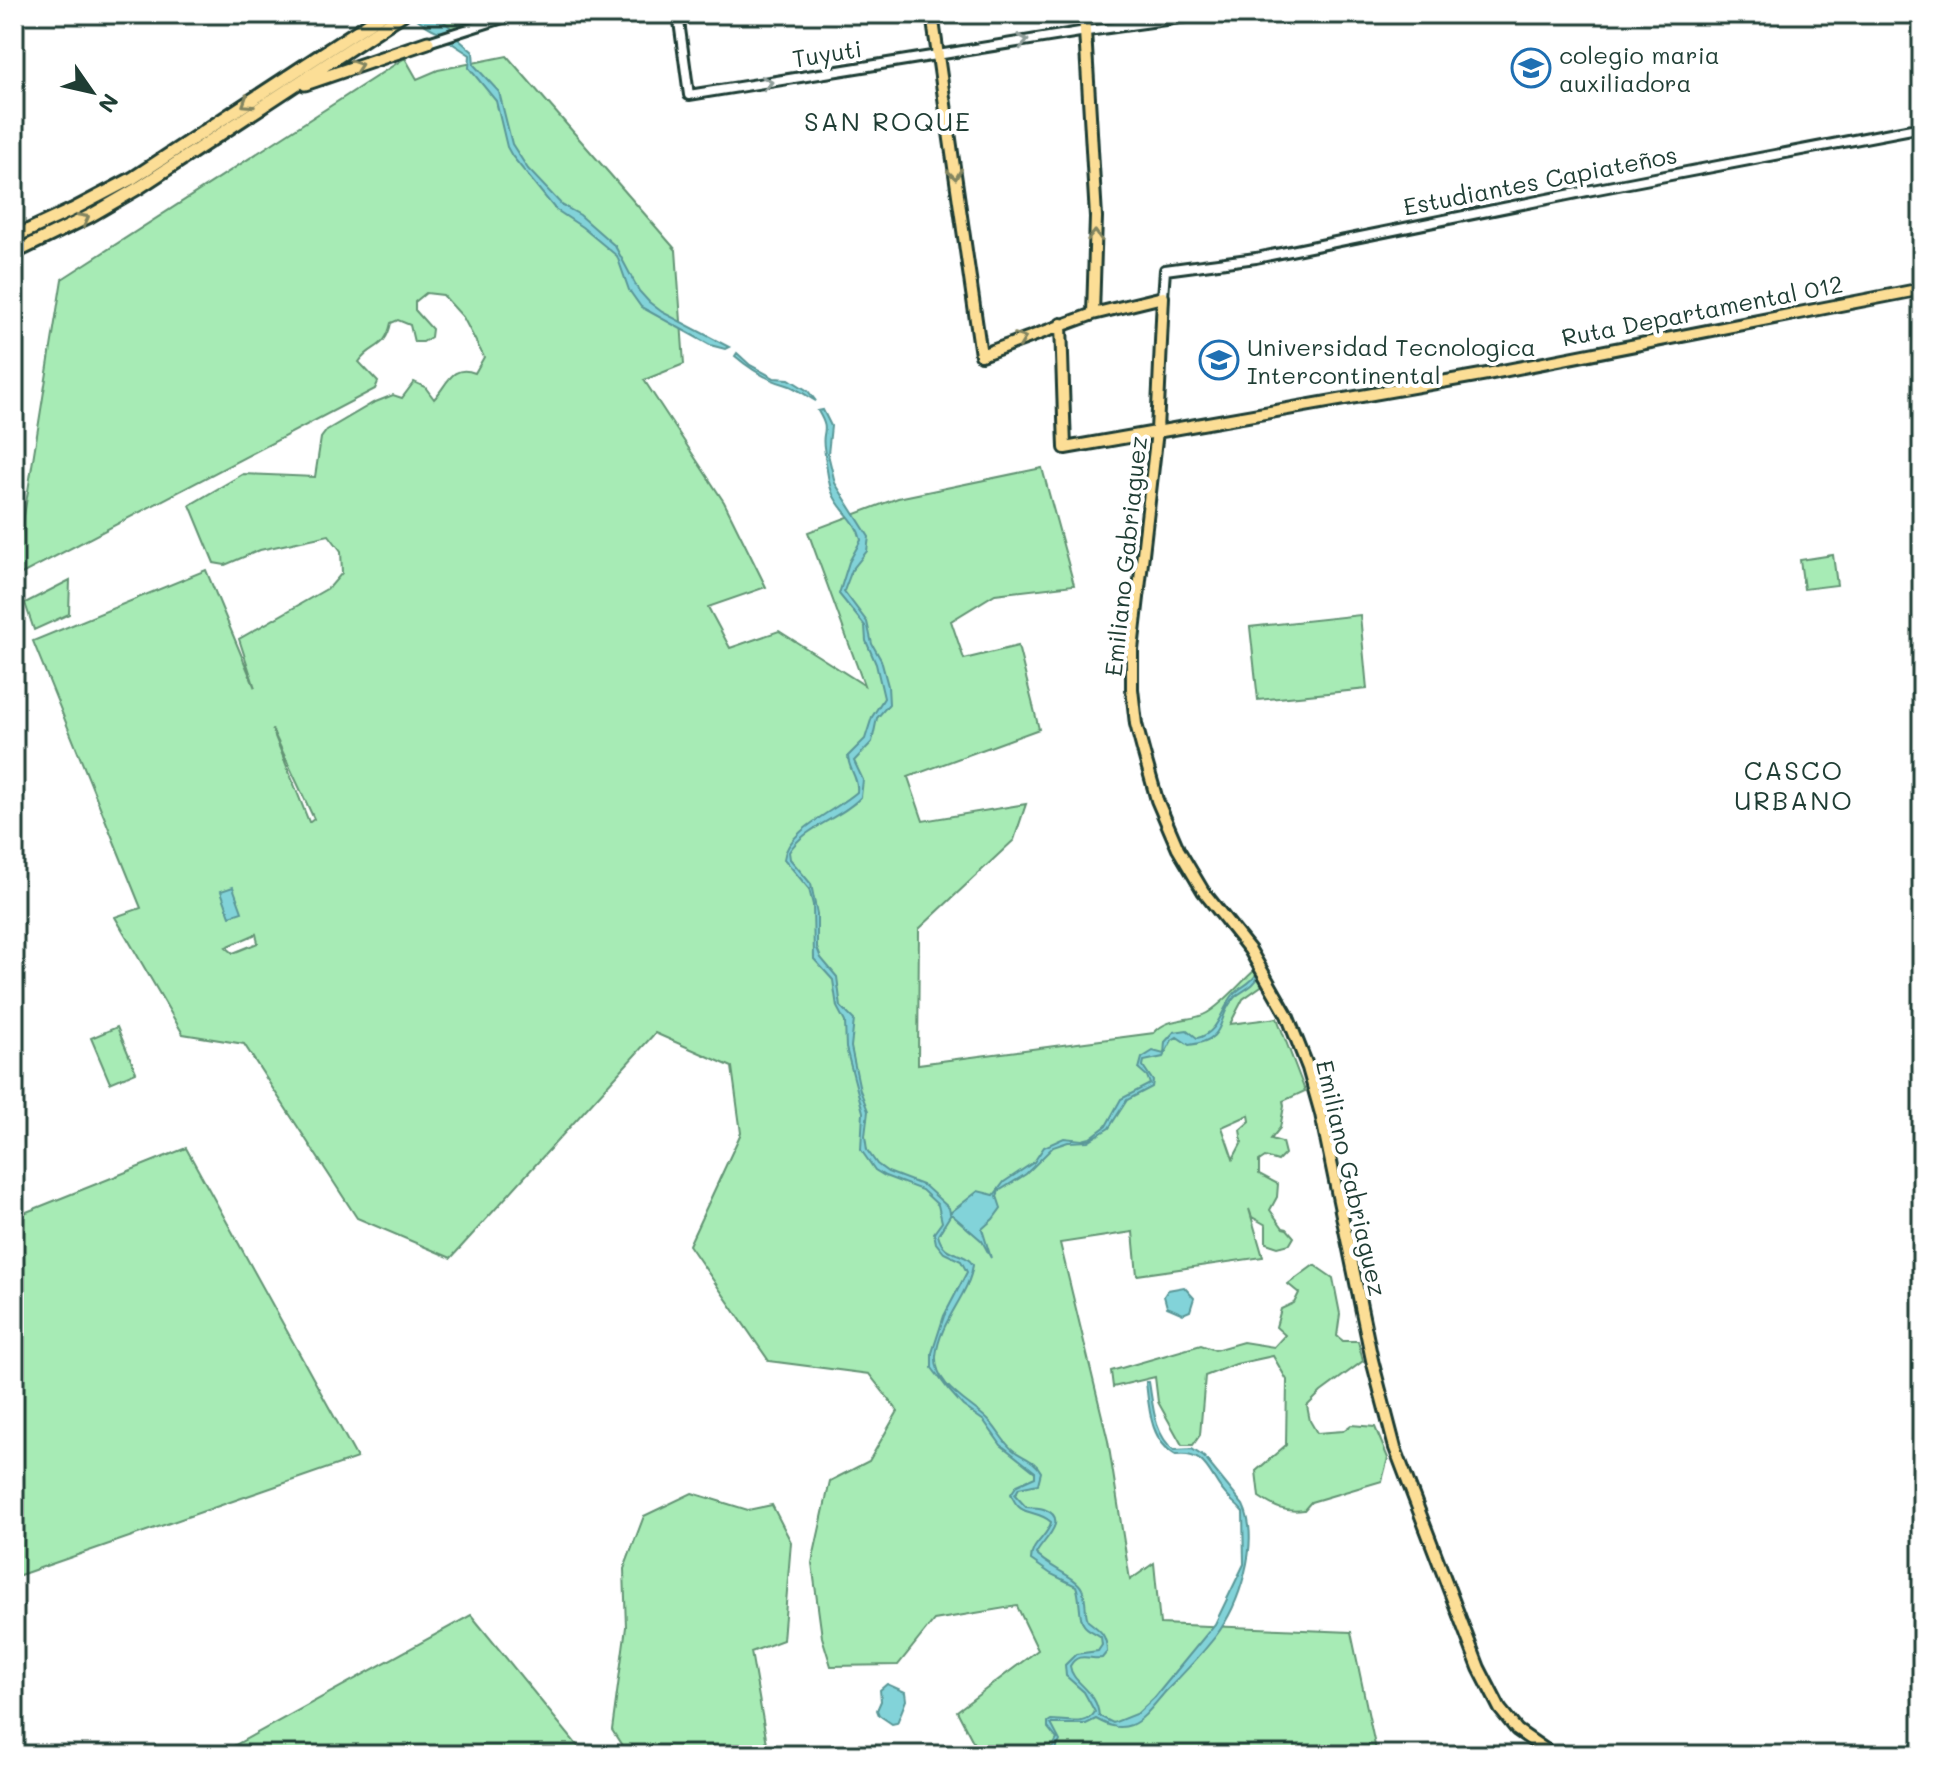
<svg xmlns="http://www.w3.org/2000/svg" width="1936" height="1769" viewBox="0 0 1936 1769" font-family="Mali,sans-serif">
<style>
.green{fill:#a7ebb5;stroke:#639474;stroke-width:2;fill-rule:evenodd}
.water{fill:#82d3d9;stroke:#5a9797;stroke-width:2}
.lines{fill:none;stroke-linecap:round;stroke-linejoin:round}
.minor-casing{stroke:#1f3d34;stroke-width:14}
.major-casing{stroke:#1f3d34;stroke-width:16}
.highway-casing{stroke:#1f3d34;stroke-width:17}
.minor{stroke:#fff;stroke-width:8}
.major{stroke:#fcde96;stroke-width:10}
.highway{stroke:#fcde96;stroke-width:11}
.oneway{stroke:#8f9e9a}
.oneway2{stroke:#828560}
.labels{text-anchor:middle;dominant-baseline:central;stroke-width:8;stroke-linejoin:round;paint-order:stroke}
.street-label{font-size:24px;fill:#1f3d34;stroke:#fff}
.poi-label{font-size:24px;fill:#1f3d34;stroke:#fff;text-anchor:start}
.neighbourhood-label{font-size:26px;letter-spacing:2px;fill:#1f3d34;stroke:#fff}
</style>
<rect width="100%" height="100%" fill="#fff"/>
<filter id="ink" filterUnits="userSpaceOnUse"><feTurbulence type="fractalNoise" baseFrequency=".0125" numOctaves="2"/><feDisplacementMap in="SourceGraphic" scale="16" xChannelSelector="R" yChannelSelector="G"/><feConvolveMatrix kernelMatrix="1 2 1 2 8 2 1 2 1" color-interpolation-filters="sRGB"/></filter>
<g filter="url(#ink)">
<path class="green" d="M 439,14 L 504,14 L 446,33 Z
M 507,56 L 676,250 L 684,364 L 644,380 L 724,502 L 766,587 L 708,607 L 730,648 L 779,631 L 864,685 L 808,532 L 898,498 L 1042,468 L 1074,585 L 995,594 L 951,621 L 964,659 L 1018,646 L 1039,729 L 908,777 L 923,821 L 1026,804 L 1014,840 L 919,929 L 918,1064 L 1154,1033 C 1168,1016 1192,1022 1207,1013 C 1224,1003 1240,983 1255,970 L 1264,984 L 1243,999 L 1230,1024 L 1277,1018 L 1305,1091 L 1283,1101 L 1284,1106 L 1280,1128 L 1271,1139 L 1282,1142 L 1285,1154 L 1278,1161 L 1265,1157 L 1259,1161 L 1259,1174 L 1278,1184 L 1277,1197 L 1270,1210 L 1283,1228 L 1287,1229 L 1294,1237 L 1290,1244 L 1278,1247 L 1266,1243 L 1266,1225 L 1252,1217 L 1249,1209 L 1263,1257 L 1137,1275 L 1133,1232 L 1060,1243 L 1108,1441 L 1130,1580 L 1154,1563 L 1160,1624 L 1351,1632 L 1377,1755 L 980,1755 L 957,1711 L 1038,1650 L 1017,1606 L 934,1620 L 898,1665 L 831,1666 L 822,1637 L 812,1563 L 830,1481 L 869,1461 L 898,1411 L 869,1374 L 769,1361 L 689,1245 L 741,1133 L 732,1067 L 655,1033 L 451,1258 L 357,1218 L 244,1044 L 183,1034 L 115,917 L 141,908 L 33,641 L 206,570 L 255,688 L 239,639 L 330,587 L 342,573 L 341,551 L 329,535 L 260,550 L 225,565 L 214,563 L 190,505 L 243,474 L 315,477 L 321,438 L 327,430 L 373,403 L 393,395 L 402,398 L 414,382 L 425,387 L 434,399 C 448,384 451,364 475,373 L 484,357 L 463,317 L 443,295 L 426,293 L 415,302 L 415,310 L 432,329 L 431,337 L 423,342 L 414,342 L 410,325 L 398,320 L 391,323 C 385,351 372,343 359,362 L 378,382 L 375,389 L 14,578 L 62,279 L 405,58 L 417,79 L 438,70 ZM 272,729 L 314,819 L 310,822 L 309,822 ZM 256,934 L 258,943 L 233,953 L 226,947 ZM 1249,1115 L 1250,1121 L 1240,1130 L 1242,1142 L 1233,1159 L 1222,1127 Z
M 1833,555 L 1837,585 L 1804,589 L 1800,560 Z
M 70,580 L 69,614 L 34,630 L 25,603 Z
M 1360,615 L 1367,689 L 1258,700 L 1250,627 Z
M 117,1027 L 136,1072 L 110,1083 L 91,1038 Z
M 186,1148 L 357,1458 L 14,1577 L 14,1217 Z
M 1314,1265 L 1333,1278 L 1340,1314 L 1337,1336 L 1343,1341 L 1358,1341 L 1363,1361 L 1321,1392 L 1307,1406 L 1310,1421 L 1317,1433 L 1343,1431 L 1351,1425 L 1375,1427 L 1388,1458 L 1382,1481 L 1311,1502 L 1304,1510 C 1285,1513 1274,1507 1259,1497 L 1256,1471 L 1286,1445 L 1287,1380 L 1273,1356 L 1236,1364 L 1205,1376 L 1200,1435 L 1193,1445 L 1182,1445 L 1158,1402 L 1155,1377 L 1113,1387 L 1111,1371 L 1201,1345 L 1215,1350 L 1243,1342 L 1274,1347 L 1285,1335 L 1276,1327 L 1281,1309 L 1294,1303 L 1299,1293 L 1288,1284 Z
M 692,1493 L 748,1510 L 772,1505 L 791,1542 L 783,1640 L 751,1652 L 769,1755 L 628,1755 L 612,1730 L 626,1627 L 624,1569 L 644,1516 Z
M 471,1615 L 585,1755 L 228,1755 L 228,1749 Z"/>
<path class="water" d="M 417,14 L 435,14 L 455,31 C 436,36 428,26 413,16 Z
M 458,39 L 473,52 L 474,65 L 499,92 L 512,144 L 528,169 L 562,205 L 580,215 L 615,246 L 639,291 L 649,302 L 662,312 L 729,347 L 725,349 L 710,345 L 641,307 L 629,290 L 617,256 L 582,227 L 555,209 L 512,156 L 507,147 L 496,101 L 469,68 L 470,55 L 450,42 Z
M 737,353 L 750,365 L 774,378 L 789,379 L 808,391 L 816,401 C 808,397 797,388 787,385 C 768,380 750,369 735,356 Z
M 823,410 L 831,426 L 828,454 L 835,483 L 869,537 L 867,551 L 852,570 L 844,591 L 867,622 L 872,644 L 881,660 L 888,686 L 889,704 L 877,718 L 872,742 L 854,761 L 863,780 L 861,797 C 841,819 805,826 789,852 L 790,859 L 811,884 L 817,914 L 817,948 L 821,958 L 837,977 L 841,1007 L 854,1020 L 851,1047 L 860,1090 L 868,1111 L 865,1136 L 867,1150 L 877,1164 L 888,1172 L 925,1186 L 949,1208 L 950,1213 L 978,1191 L 994,1195 L 1004,1182 L 1034,1162 L 1044,1147 L 1064,1138 L 1082,1140 L 1090,1138 L 1106,1126 L 1121,1099 L 1150,1084 L 1147,1076 L 1139,1069 L 1142,1058 L 1153,1051 L 1164,1054 L 1165,1042 L 1174,1032 L 1187,1030 L 1197,1038 C 1219,1033 1221,1010 1233,995 C 1241,985 1251,985 1257,973 L 1259,976 C 1253,988 1244,989 1235,997 C 1215,1017 1230,1040 1189,1045 L 1177,1037 L 1172,1040 L 1163,1057 L 1144,1061 L 1143,1066 L 1153,1081 L 1152,1087 L 1127,1100 L 1109,1128 L 1088,1141 L 1068,1142 L 1053,1147 L 1026,1174 L 999,1191 L 997,1196 L 1001,1208 L 993,1219 L 982,1229 L 991,1258 L 982,1241 L 951,1214 L 938,1235 C 944,1259 963,1249 973,1265 C 969,1295 940,1320 936,1356 C 934,1387 972,1403 989,1421 C 998,1430 1003,1442 1013,1450 C 1023,1458 1035,1460 1041,1472 L 1038,1484 L 1019,1488 L 1015,1495 L 1026,1507 C 1032,1508 1040,1507 1046,1510 C 1070,1520 1041,1542 1036,1554 C 1048,1567 1077,1577 1082,1589 C 1087,1599 1084,1610 1088,1621 C 1101,1631 1107,1635 1107,1652 L 1102,1658 C 1090,1660 1078,1651 1070,1666 C 1072,1684 1097,1689 1099,1716 L 1113,1723 L 1138,1713 L 1155,1697 L 1215,1624 L 1244,1564 L 1243,1512 C 1238,1506 1234,1503 1229,1498 C 1209,1480 1210,1451 1176,1455 C 1150,1441 1149,1408 1146,1382 L 1149,1382 C 1153,1405 1154,1435 1174,1450 L 1192,1449 L 1204,1457 L 1243,1505 C 1261,1542 1239,1606 1215,1637 C 1200,1656 1183,1674 1166,1691 C 1157,1701 1143,1721 1131,1725 C 1118,1730 1107,1725 1096,1719 L 1086,1724 L 1051,1724 L 1060,1741 L 1053,1755 L 1049,1754 L 1057,1739 L 1048,1728 L 1048,1722 L 1051,1720 C 1067,1720 1086,1727 1095,1712 L 1084,1692 L 1066,1676 L 1065,1665 L 1076,1654 L 1098,1651 L 1102,1645 L 1101,1637 C 1096,1633 1087,1630 1084,1625 C 1078,1618 1081,1598 1076,1586 L 1051,1574 L 1031,1560 C 1031,1543 1048,1537 1051,1522 C 1036,1508 1020,1519 1011,1494 L 1017,1485 L 1035,1477 L 1035,1472 L 1001,1445 L 984,1421 L 963,1406 L 948,1389 L 932,1368 L 932,1353 L 944,1316 L 967,1272 L 961,1261 L 944,1253 L 936,1243 L 934,1233 L 942,1222 L 938,1205 L 922,1190 L 885,1176 L 875,1170 L 861,1150 L 863,1112 L 846,1048 L 845,1022 L 837,1007 L 833,980 L 814,959 L 813,905 L 809,889 L 784,859 C 787,830 837,810 857,792 C 859,778 848,769 848,756 L 865,739 L 872,717 L 884,698 L 876,664 L 866,641 L 865,626 L 839,594 L 849,562 L 861,540 C 856,518 839,511 832,492 C 827,479 826,461 824,447 C 821,429 831,433 818,411 Z
M 233,887 L 242,912 L 230,916 L 221,891 Z
M 1184,1287 L 1194,1298 L 1190,1311 L 1183,1314 L 1167,1307 L 1164,1296 L 1168,1290 Z
M 887,1684 L 905,1692 L 906,1700 L 897,1723 L 892,1724 L 879,1715 L 877,1710 L 881,1701 L 880,1690 Z"/>
<g class="lines">
<g class="minor-casing">
<path id="minor" d="M 678,14 L 689,95 L 1080,32 L 1208,14
M 428,42 L 515,14
M 1163,297 L 1165,270 L 1256,258 L 1587,191 L 1922,127"/>
</g>
<g class="major-casing">
<path id="major" d="M 932,14 L 981,355 L 1093,314 L 1163,297 L 1157,431 L 1132,650 L 1132,689 L 1136,724 L 1144,754 L 1157,800 L 1178,849 L 1203,891 L 1250,950 L 1287,1015 L 1308,1068 L 1321,1114 L 1372,1360 L 1395,1448 L 1479,1668 L 1500,1709 L 1517,1730 L 1553,1755
M 1084,14 L 1096,217 L 1093,314
M 1061,324 L 1065,448 L 1487,374 L 1922,289"/>
</g>
<g class="highway-casing">
<path id="highway" d="M 305,84 L 428,42
M 14,237 L 72,210 L 133,178 L 383,14
M 14,253 L 90,216 L 140,187 L 403,14"/>
</g>
<use href="#minor" class="minor"/>
<use href="#major" class="major"/>
<use href="#highway" class="highway"/>
</g>
<defs><path id="oneway-chevron" d="M-2-3.5L2.5 0L-2 3.5" fill="none" stroke-width="1.6" stroke-linecap="round" stroke-linejoin="round" transform="scale(2)"/></defs>
<g class="oneway">
<use href="#oneway-chevron" transform="translate(1023 41) rotate(-9)"/>
<use href="#oneway-chevron" transform="translate(767 83) rotate(-9)"/>
</g>
<g class="oneway2">
<use href="#oneway-chevron" transform="translate(357 66) rotate(-19)"/>
<use href="#oneway-chevron" transform="translate(247 103) rotate(147)"/>
<use href="#oneway-chevron" transform="translate(955 174) rotate(82)"/>
<use href="#oneway-chevron" transform="translate(84 219) rotate(-28)"/>
<use href="#oneway-chevron" transform="translate(1095 236) rotate(-88)"/>
<use href="#oneway-chevron" transform="translate(1021 339) rotate(-21)"/>
</g>
</g>
<defs>
<g id="school-ring" transform="scale(2)"><circle r="9.5" fill="#fff" stroke="#1f6fb2" stroke-width="1.5"/><path d="M0-5L7-2L0 1L-7-2ZM-4 1L0 2.5L4 1V4Q0 6-4 4Z" fill="#1f6fb2"/></g>
<g id="university-ring" transform="scale(2)"><circle r="9.5" fill="#fff" stroke="#1f6fb2" stroke-width="1.5"/><path d="M0-5L7-2L0 1L-7-2ZM-4 1L0 2.5L4 1V4Q0 6-4 4Z" fill="#1f6fb2"/></g>
</defs>
<g fill-rule="evenodd">
<use href="#school-ring" x="1531" y="68"/>
<use href="#university-ring" x="1219" y="360"/>
</g>
<g class="labels">
<g class="street-label">
<text transform="translate(827 53) rotate(-9)">Tuyuti</text>
<text transform="translate(1540 180) rotate(-11)">Estudiantes Capiateños</text>
<text transform="translate(1702 310) rotate(-11)">Ruta Departamental 012</text>
<text transform="translate(1125 556) rotate(-84)">Emiliano Gabriaguez</text>
<text transform="translate(1352 1178) rotate(77)">Emiliano Gabriaguez</text>
</g>
<g class="poi-label">
<text x="1559" y="54">colegio maria<tspan x="1559" dy="28">auxiliadora</tspan></text>
<text x="1247" y="346">Universidad Tecnologica<tspan x="1247" dy="28">Intercontinental</tspan></text>
</g>
<g class="neighbourhood-label">
<text x="888" y="121">SAN ROQUE</text>
<text x="1794" y="770">CASCO<tspan x="1794" dy="30">URBANO</tspan></text>
</g>
</g>
<rect width="1936" height="1769" fill="none" stroke="#fff" stroke-width="48"/>
<rect x="24" y="24" width="1888" height="1721" fill="none" stroke="#1f3d34" stroke-width="3" filter="url(#ink)"/>
<g transform="translate(92 92) rotate(124)" stroke="#ffffff" stroke-width="6" paint-order="stroke">
<path d="M0-6L14 30L0 20L-14 30Z" fill="#1f3d34"/>
<text y="-12" font-size="22" font-weight="bold" text-anchor="middle" fill="#1f3d34">N</text>
</g>
</svg>
